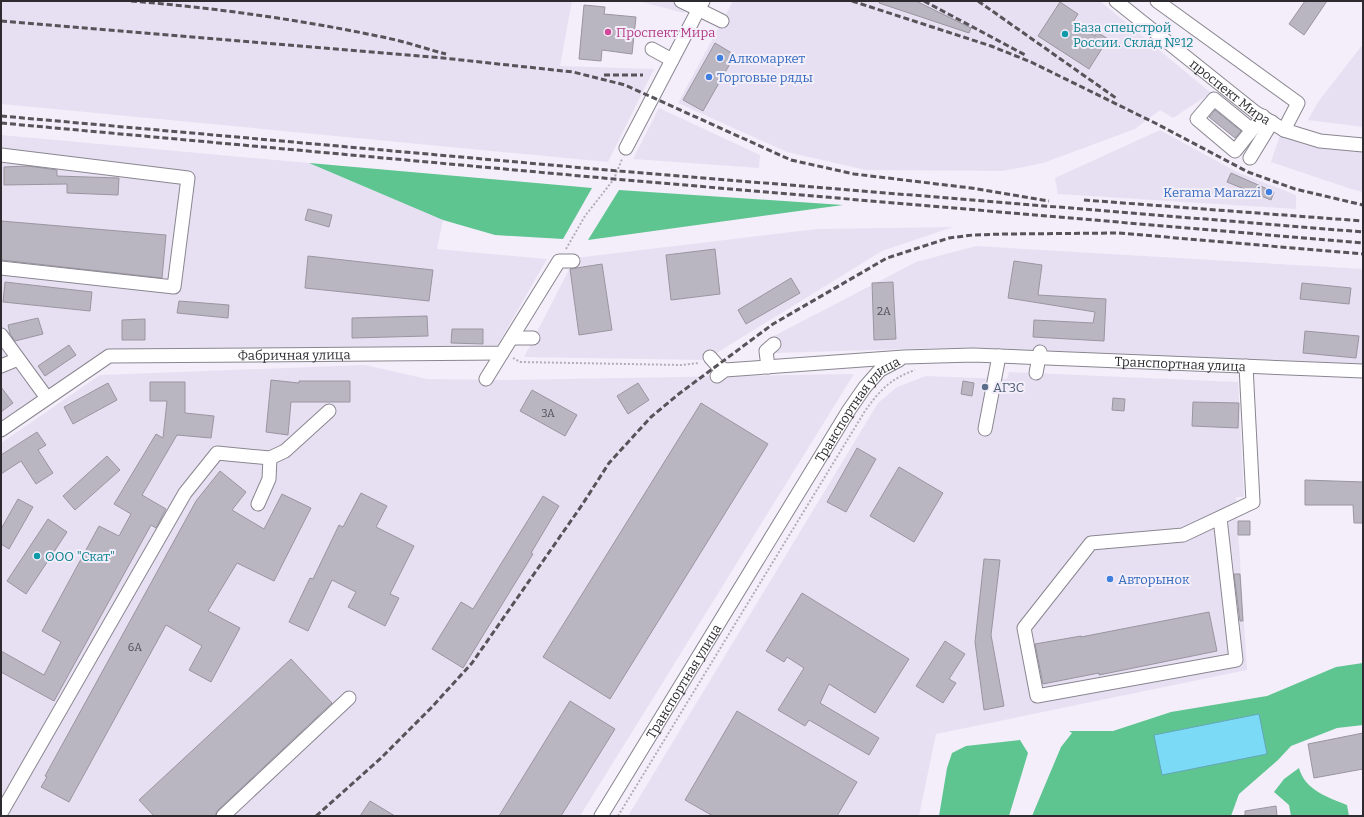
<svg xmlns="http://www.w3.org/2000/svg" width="1364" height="817" viewBox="0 0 1364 817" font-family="Bitter,serif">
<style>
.built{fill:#e7e0f3}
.forest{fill:#5ec490}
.water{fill:#7bdbf6;stroke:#64a6ba}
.building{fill:#bab6c1;stroke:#9995a0}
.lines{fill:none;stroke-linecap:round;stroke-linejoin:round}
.minor-casing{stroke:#8a8690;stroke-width:15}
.path{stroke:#b2aeb7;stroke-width:2;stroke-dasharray:2 2;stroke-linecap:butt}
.minor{stroke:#fff;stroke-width:13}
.rail{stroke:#565359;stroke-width:3;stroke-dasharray:6 3;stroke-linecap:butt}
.hotel-dot{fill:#d1479c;stroke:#f3eefa;stroke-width:1.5}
.culture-dot{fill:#0f9aa8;stroke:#f3eefa;stroke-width:1.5}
.shop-dot{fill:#3f7fe0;stroke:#f3eefa;stroke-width:1.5}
.service-dot{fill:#5c6f8a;stroke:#f3eefa;stroke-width:1.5}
.labels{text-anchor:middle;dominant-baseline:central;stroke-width:4;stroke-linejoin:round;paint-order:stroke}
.number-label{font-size:11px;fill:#504e54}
.culture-label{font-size:13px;fill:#0d838f;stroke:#f3eefa;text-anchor:start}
.hotel-label{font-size:13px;fill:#b23c85;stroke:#f3eefa;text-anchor:start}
.shop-label{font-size:13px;fill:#366cbe;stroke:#f3eefa;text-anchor:start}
.street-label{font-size:13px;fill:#2d2b2f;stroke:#f3eefa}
.service-label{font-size:13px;fill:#4e5e75;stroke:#f3eefa;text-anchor:start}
</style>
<rect width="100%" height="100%" fill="#f3eefa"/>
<path class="built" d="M 1,1 L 572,1 L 560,66 L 654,69 L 608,162 L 1,104 Z
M 638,1 L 691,1 L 684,13 Z
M 733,1 L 1100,1 L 1211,93 L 1173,118 L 1160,110 L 1135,129 L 1043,163 L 1003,171 L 866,170 L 787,152 L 678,103 Z
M 1363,44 L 1363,127 L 1308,120 L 1318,102 Z
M 659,108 L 760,155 L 759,168 L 633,159 Z
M 1160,130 L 1237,172 L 1296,195 L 1296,209 L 1058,194 L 1055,178 Z
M 1,135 L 309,163 L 443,220 L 437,249 L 547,259 L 496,348 L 106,351 L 1,421 Z
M 1280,135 L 1305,142 L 1363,148 L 1363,192 L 1351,189 L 1271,162 Z
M 953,227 L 882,251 L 705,360 L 524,357 L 575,258 L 817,229 Z
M 976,246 L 1363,269 L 1363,364 L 941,348 L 775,353 L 772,337 L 916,262 Z
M 365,365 L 427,379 L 506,380 L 854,374 L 580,816 L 1,816 L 1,443 L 100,375 Z
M 1009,372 L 1238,382 L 1244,497 L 1236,497 L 1247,670 L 936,734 L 919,816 L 628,816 L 878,403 L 897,387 L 926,376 L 1007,379 Z"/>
<path class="forest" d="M 309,163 L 592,188 L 563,239 L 495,235 L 443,220 Z
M 619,190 L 843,205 L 588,240 Z
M 1363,663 L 1363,725 L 1337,728 L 1291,746 L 1278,760 L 1239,794 L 1231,816 L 1032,816 L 1061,747 L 1072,733 L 1069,731 L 1113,731 L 1171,712 L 1267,696 L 1336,667 Z
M 1020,740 L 1028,753 L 1009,816 L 939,816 L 947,768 L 952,753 L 966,746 Z
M 1299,768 C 1305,790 1327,797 1347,805 L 1349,816 L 1291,816 L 1289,805 L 1274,792 L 1284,779 Z"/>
<path class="water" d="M 1259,714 L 1267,754 L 1162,775 L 1154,735 Z"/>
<path class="building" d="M 879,1 L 916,1 L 971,28 L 969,33 L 879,3 Z
M 1305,1 L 1327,1 L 1304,35 L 1289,24 Z
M 1060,2 L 1078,14 L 1073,22 L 1095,36 L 1097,32 L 1108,39 L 1089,69 L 1038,36 Z
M 584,5 L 605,7 L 604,14 L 636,17 L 632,54 L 602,50 L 601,61 L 579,59 Z
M 715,43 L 735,55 L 703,111 L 683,100 Z
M 1215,110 L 1241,131 L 1235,138 L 1209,117 Z
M 28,166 L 57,170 L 57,176 L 119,178 L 118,195 L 67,193 L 67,184 L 4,185 L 4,167 Z
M 1231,173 L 1274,192 L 1271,200 L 1227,182 Z
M 308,209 L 332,215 L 329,227 L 305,220 Z
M 1,221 L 166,235 L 162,278 L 1,260 Z
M 715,249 L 720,294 L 671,300 L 666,255 Z
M 308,256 L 433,270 L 429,301 L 305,288 Z
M 1014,261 L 1042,265 L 1038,295 L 1106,299 L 1104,341 L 1033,337 L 1034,320 L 1093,323 L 1095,312 L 1008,298 Z
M 602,264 L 612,330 L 579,335 L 570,269 Z
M 791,278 L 800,293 L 746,324 L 738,310 Z
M 5,282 L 92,292 L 90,311 L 3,302 Z
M 893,282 L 896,339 L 874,340 L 872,283 Z
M 1302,283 L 1351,288 L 1349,304 L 1300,299 Z
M 179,301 L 229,305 L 228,318 L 177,313 Z
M 427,316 L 428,336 L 352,338 L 352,318 Z
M 38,318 L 43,334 L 15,341 L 10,334 L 8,325 Z
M 145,319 L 145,340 L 122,340 L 122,320 Z
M 452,329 L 483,329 L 483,344 L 451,343 Z
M 1305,331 L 1359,336 L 1356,358 L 1303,353 Z
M 69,345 L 76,355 L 45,376 L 38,366 Z
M 271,380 L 299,383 L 299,381 L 350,381 L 350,402 L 291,402 L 288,435 L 266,432 Z
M 963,381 L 974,383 L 972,396 L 961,394 Z
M 150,382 L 185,382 L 185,413 L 214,416 L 211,438 L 177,435 L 142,495 L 166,509 L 156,528 L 151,525 L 54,701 L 1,672 L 1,651 L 44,675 L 61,642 L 42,631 L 99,526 L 119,536 L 131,514 L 114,504 L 156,434 L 163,438 L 167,401 L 150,401 Z
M 108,383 L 117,400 L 73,424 L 64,407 Z
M 638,383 L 649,400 L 628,414 L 617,396 Z
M 1,387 L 13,403 L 1,412 Z
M 532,390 L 577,415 L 565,436 L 520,411 Z
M 1113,398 L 1125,399 L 1124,411 L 1112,410 Z
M 1193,402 L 1239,403 L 1238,428 L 1192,426 Z
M 701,403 L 768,444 L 610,699 L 543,657 Z
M 37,432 L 46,445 L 38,450 L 53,473 L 36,484 L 21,461 L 1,474 L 1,455 Z
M 857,448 L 876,459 L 846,512 L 827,502 Z
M 107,456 L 120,470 L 75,510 L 63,496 Z
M 899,467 L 943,493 L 914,542 L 870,516 Z
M 220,471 L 246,492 L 232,510 L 264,529 L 282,494 L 311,508 L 274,581 L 237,563 L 208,611 L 240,628 L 211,682 L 189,670 L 202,646 L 166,625 L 69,802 L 41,787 L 47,777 L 45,776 L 196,501 Z
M 1305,480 L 1363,482 L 1363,523 L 1354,523 L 1353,505 L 1305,505 Z
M 361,493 L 387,506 L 376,527 L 414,546 L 390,594 L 399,598 L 385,626 L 348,607 L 356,592 L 332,580 L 308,631 L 289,622 L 310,578 L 313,579 L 339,525 L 343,527 Z
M 543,496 L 559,506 L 531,553 L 533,554 L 463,668 L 432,649 L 461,602 L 473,609 Z
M 18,499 L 33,507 L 9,549 L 1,544 L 1,529 Z
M 48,519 L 67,532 L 26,594 L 7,581 Z
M 1238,521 L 1250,521 L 1250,535 L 1238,535 Z
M 984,559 L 1000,560 L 991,635 L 1004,706 L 984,710 L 975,642 Z
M 1234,574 L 1240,574 L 1243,621 L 1240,621 Z
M 802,593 L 909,659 L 875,713 L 829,684 L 820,703 L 879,738 L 869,755 L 809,720 L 805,726 L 778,710 L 804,668 L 787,657 L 784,662 L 766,651 Z
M 1209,612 L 1217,651 L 1099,675 L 1099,673 L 1043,684 L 1035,644 L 1081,636 L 1081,637 Z
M 945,641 L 965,654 L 949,679 L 956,683 L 943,703 L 916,686 Z
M 291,659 L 332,703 L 218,810 L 215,816 L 154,816 L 139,800 Z
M 570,701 L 615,729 L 561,816 L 499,816 Z
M 737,711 L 857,782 L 837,816 L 713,816 L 685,800 Z
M 1363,733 L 1363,769 L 1314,778 L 1308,744 Z
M 370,801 L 395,816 L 360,816 Z
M 1276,806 L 1277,816 L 1245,816 L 1245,811 Z"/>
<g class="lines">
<g class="minor-casing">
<g id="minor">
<path d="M 681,1 L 722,21"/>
<path id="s1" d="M 1116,1 L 1255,112 L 1284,130 L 1320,141 L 1363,145"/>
<path d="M 1157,1 L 1298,103 L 1284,130"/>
<path d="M 652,49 L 672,60"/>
<path d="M 1252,130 L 1214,99 L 1197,119 L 1235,151 L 1263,116"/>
<path d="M 626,148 L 703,1"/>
<path d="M 1,155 L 188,178 L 174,287 L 1,268"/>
<path d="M 1250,158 L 1272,122"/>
<path d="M 1,335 L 47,398"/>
<path d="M 512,338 L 533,338"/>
<path d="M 710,357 L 717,365 L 725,370"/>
<path d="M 1,366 L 18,359"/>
<path d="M 768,367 L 766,351 L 774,344"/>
<path d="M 1036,373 L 1040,352"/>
<path id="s2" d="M 717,376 L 725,370 L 904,357 L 973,355 L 1363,371"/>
<path d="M 486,379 L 502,353"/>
<path d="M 985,429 L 999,356"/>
<path id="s3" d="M 1,430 L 109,356 L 502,353 L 559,261 L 573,261"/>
<path d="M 258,504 L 269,479 L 270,458"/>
<path d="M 1220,518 L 1236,660 L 1037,696 L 1024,628 L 1091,543 L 1183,535 L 1253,502 L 1246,366"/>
<path d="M 1,813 L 185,493 L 217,453 L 270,458 L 285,451 L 329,411"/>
<path d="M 223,816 L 349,698"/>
<path id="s4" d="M 601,816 L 849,410 L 865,387 L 880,370 L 899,360"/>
</g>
</g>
<path class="path" d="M 566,249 L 585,216 L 614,179 L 622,159
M 513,358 L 520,362 L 681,365 L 699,363
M 618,816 L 865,411 C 880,390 890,379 915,370"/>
<use href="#minor" class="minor"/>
<path class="rail" d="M 131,1 C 216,8 303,20 387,38 C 407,42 426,49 446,54
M 852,1 L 991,46 L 1031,62 L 1157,124 L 1248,172 L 1295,189 L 1363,205
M 924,1 L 1027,56
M 978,1 L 1116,98
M 1,21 L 443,58 L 573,72 L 625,85 L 791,160 L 854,174 L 971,188 L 1049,201
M 604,75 L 643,75
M 1,116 L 618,171 L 1363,232
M 1,123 L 614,179 L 1363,243
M 1084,200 L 1363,221
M 316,816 L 381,758 L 431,708 L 472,663 L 582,505 L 609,463 L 651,417 L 680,393 L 773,324 L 887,258 L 949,238 L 973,235 L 1004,234 L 1119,233 L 1363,254"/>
</g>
<circle class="hotel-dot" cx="608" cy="32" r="4"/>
<g class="culture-dot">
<circle cx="1065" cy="34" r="4"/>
<circle cx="37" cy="556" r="4"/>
</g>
<g class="shop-dot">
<circle cx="720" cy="58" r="4"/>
<circle cx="709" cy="77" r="4"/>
<circle cx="1269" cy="192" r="4"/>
<circle cx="1110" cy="579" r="4"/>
</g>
<circle class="service-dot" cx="985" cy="387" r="4"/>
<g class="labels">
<g class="number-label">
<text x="884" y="311">2А</text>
<text x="548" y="413">3А</text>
<text x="135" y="647">6А</text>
</g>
<g class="culture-label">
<text x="1073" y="27">База спецстрой<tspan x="1073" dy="15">России. Склад №12</tspan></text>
<text x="45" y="556">ООО "Скат"</text>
</g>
<g class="hotel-label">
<text x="616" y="32">Проспект Мира</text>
</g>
<g class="shop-label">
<text x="728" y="58">Алкомаркет</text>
<text x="717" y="77">Торговые ряды</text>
<text x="1261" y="192" text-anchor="end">Kerama Marazzi</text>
<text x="1118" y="579">Авторынок</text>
</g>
<g class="street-label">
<text stroke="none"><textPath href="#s1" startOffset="146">проспект Мира</textPath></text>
<text stroke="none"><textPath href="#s3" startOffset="316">Фабричная улица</textPath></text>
<text stroke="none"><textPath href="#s2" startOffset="466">Транспортная улица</textPath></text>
<text stroke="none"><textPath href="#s4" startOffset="482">Транспортная улица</textPath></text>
<text stroke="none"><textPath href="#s4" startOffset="158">Транспортная улица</textPath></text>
</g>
<g class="service-label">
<text x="993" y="387">АГЗС</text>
</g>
</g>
<rect width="1364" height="817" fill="none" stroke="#2d2b2f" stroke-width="4"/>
</svg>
